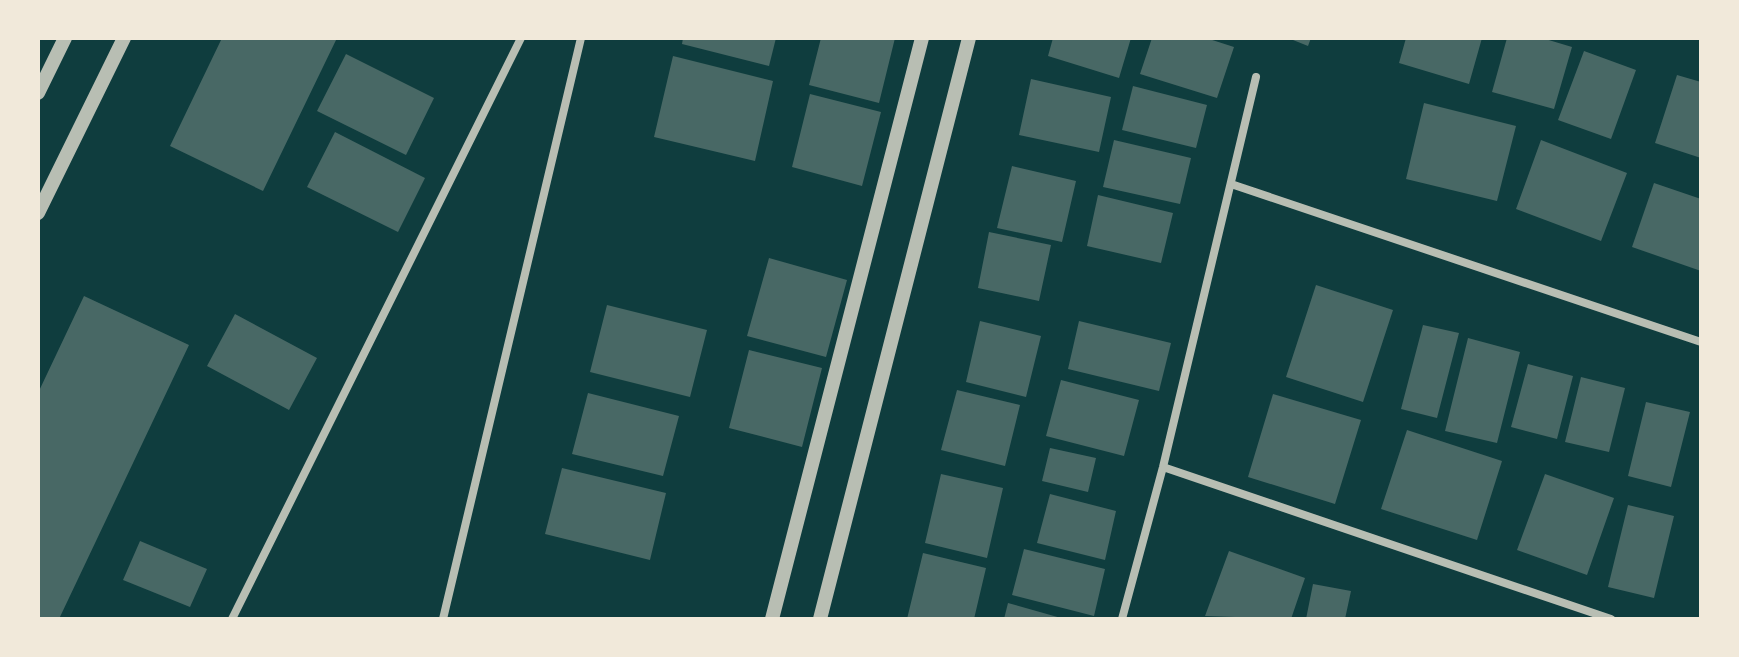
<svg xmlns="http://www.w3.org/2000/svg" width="1739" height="657" viewBox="0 0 1739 657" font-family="'Varela Round',sans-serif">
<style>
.building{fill:#486865}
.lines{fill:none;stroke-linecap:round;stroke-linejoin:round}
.minor{stroke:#b8beb3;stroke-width:8}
.tertiary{stroke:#b8beb3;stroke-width:14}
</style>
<rect width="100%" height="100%" fill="#0f3d3e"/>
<path class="building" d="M 222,38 L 337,38 L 263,191 L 170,146 Z
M 683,38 L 776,38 L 769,66 L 682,44 Z
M 821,38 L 895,38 L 879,103 L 809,85 Z
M 1053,38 L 1131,38 L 1119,78 L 1048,56 Z
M 1152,38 L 1206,38 L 1234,47 L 1217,98 L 1140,74 Z
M 1288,38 L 1311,38 L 1308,46 Z
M 1406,38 L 1482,38 L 1469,84 L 1399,63 Z
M 1507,38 L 1542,38 L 1572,47 L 1554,109 L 1492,92 Z
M 1584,51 L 1636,70 L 1611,139 L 1558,120 Z
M 346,54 L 434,98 L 406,155 L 317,111 Z
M 673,56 L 773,81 L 755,161 L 654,137 Z
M 1677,75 L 1701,82 L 1701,158 L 1655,143 Z
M 1031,79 L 1111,97 L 1099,152 L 1019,135 Z
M 1133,86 L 1207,105 L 1196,148 L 1122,130 Z
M 810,94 L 881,112 L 862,186 L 792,167 Z
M 1424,103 L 1516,126 L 1497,201 L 1406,179 Z
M 335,132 L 425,178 L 398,232 L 307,187 Z
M 1114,140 L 1191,158 L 1180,204 L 1103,187 Z
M 1541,140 L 1627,173 L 1601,241 L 1516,209 Z
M 1012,166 L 1076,181 L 1062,242 L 997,228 Z
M 1654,183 L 1701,199 L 1701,271 L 1632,247 Z
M 1098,195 L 1173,213 L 1161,263 L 1087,246 Z
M 989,232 L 1051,245 L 1039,301 L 978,288 Z
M 769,258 L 847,280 L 826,357 L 747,336 Z
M 1316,285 L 1393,310 L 1363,402 L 1286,377 Z
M 84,296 L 189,345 L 59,619 L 38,619 L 38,393 Z
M 607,305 L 707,330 L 690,397 L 590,372 Z
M 235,314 L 317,358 L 289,410 L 207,366 Z
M 980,321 L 1041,336 L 1026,397 L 966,382 Z
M 1079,321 L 1171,343 L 1159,391 L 1068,369 Z
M 1423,325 L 1459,333 L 1437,418 L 1401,409 Z
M 1468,338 L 1520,352 L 1497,443 L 1445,431 Z
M 749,350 L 822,368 L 802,447 L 729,428 Z
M 1528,364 L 1573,376 L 1557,439 L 1511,427 Z
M 1581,377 L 1625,388 L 1609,452 L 1565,442 Z
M 1061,380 L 1139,400 L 1124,456 L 1046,436 Z
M 957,390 L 1020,405 L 1005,466 L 941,450 Z
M 588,393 L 679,416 L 663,476 L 572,454 Z
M 1273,394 L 1361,420 L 1335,504 L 1248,477 Z
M 1646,402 L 1690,412 L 1671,487 L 1628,476 Z
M 1407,430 L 1502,461 L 1477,540 L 1381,509 Z
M 1050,448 L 1096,458 L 1088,492 L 1042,481 Z
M 562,468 L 666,493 L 650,560 L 545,534 Z
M 941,474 L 1003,488 L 987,558 L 925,543 Z
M 1545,474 L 1614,498 L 1587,575 L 1517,550 Z
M 1050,494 L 1116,511 L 1105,560 L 1037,543 Z
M 1628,505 L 1674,516 L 1654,598 L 1608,587 Z
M 140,541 L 207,569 L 190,607 L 123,580 Z
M 1024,549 L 1105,569 L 1094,616 L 1012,595 Z
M 1229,551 L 1305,578 L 1291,619 L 1205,616 Z
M 923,553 L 986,568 L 974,619 L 907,619 Z
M 1313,584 L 1351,591 L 1345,619 L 1306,619 Z
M 1008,603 L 1061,618 L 1060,619 L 1004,619 Z"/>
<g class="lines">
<path class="minor" d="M 1231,184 L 1701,342
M 1163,467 L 1611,619
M 232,619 L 521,38
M 443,619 L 581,38
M 1122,619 L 1163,467 L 1256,77"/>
<path class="tertiary" d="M 38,93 L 65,38
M 38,213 L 124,38
M 772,619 L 922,38
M 820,619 L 969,38"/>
</g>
<rect width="1739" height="657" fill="none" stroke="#f1e9da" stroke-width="80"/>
</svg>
